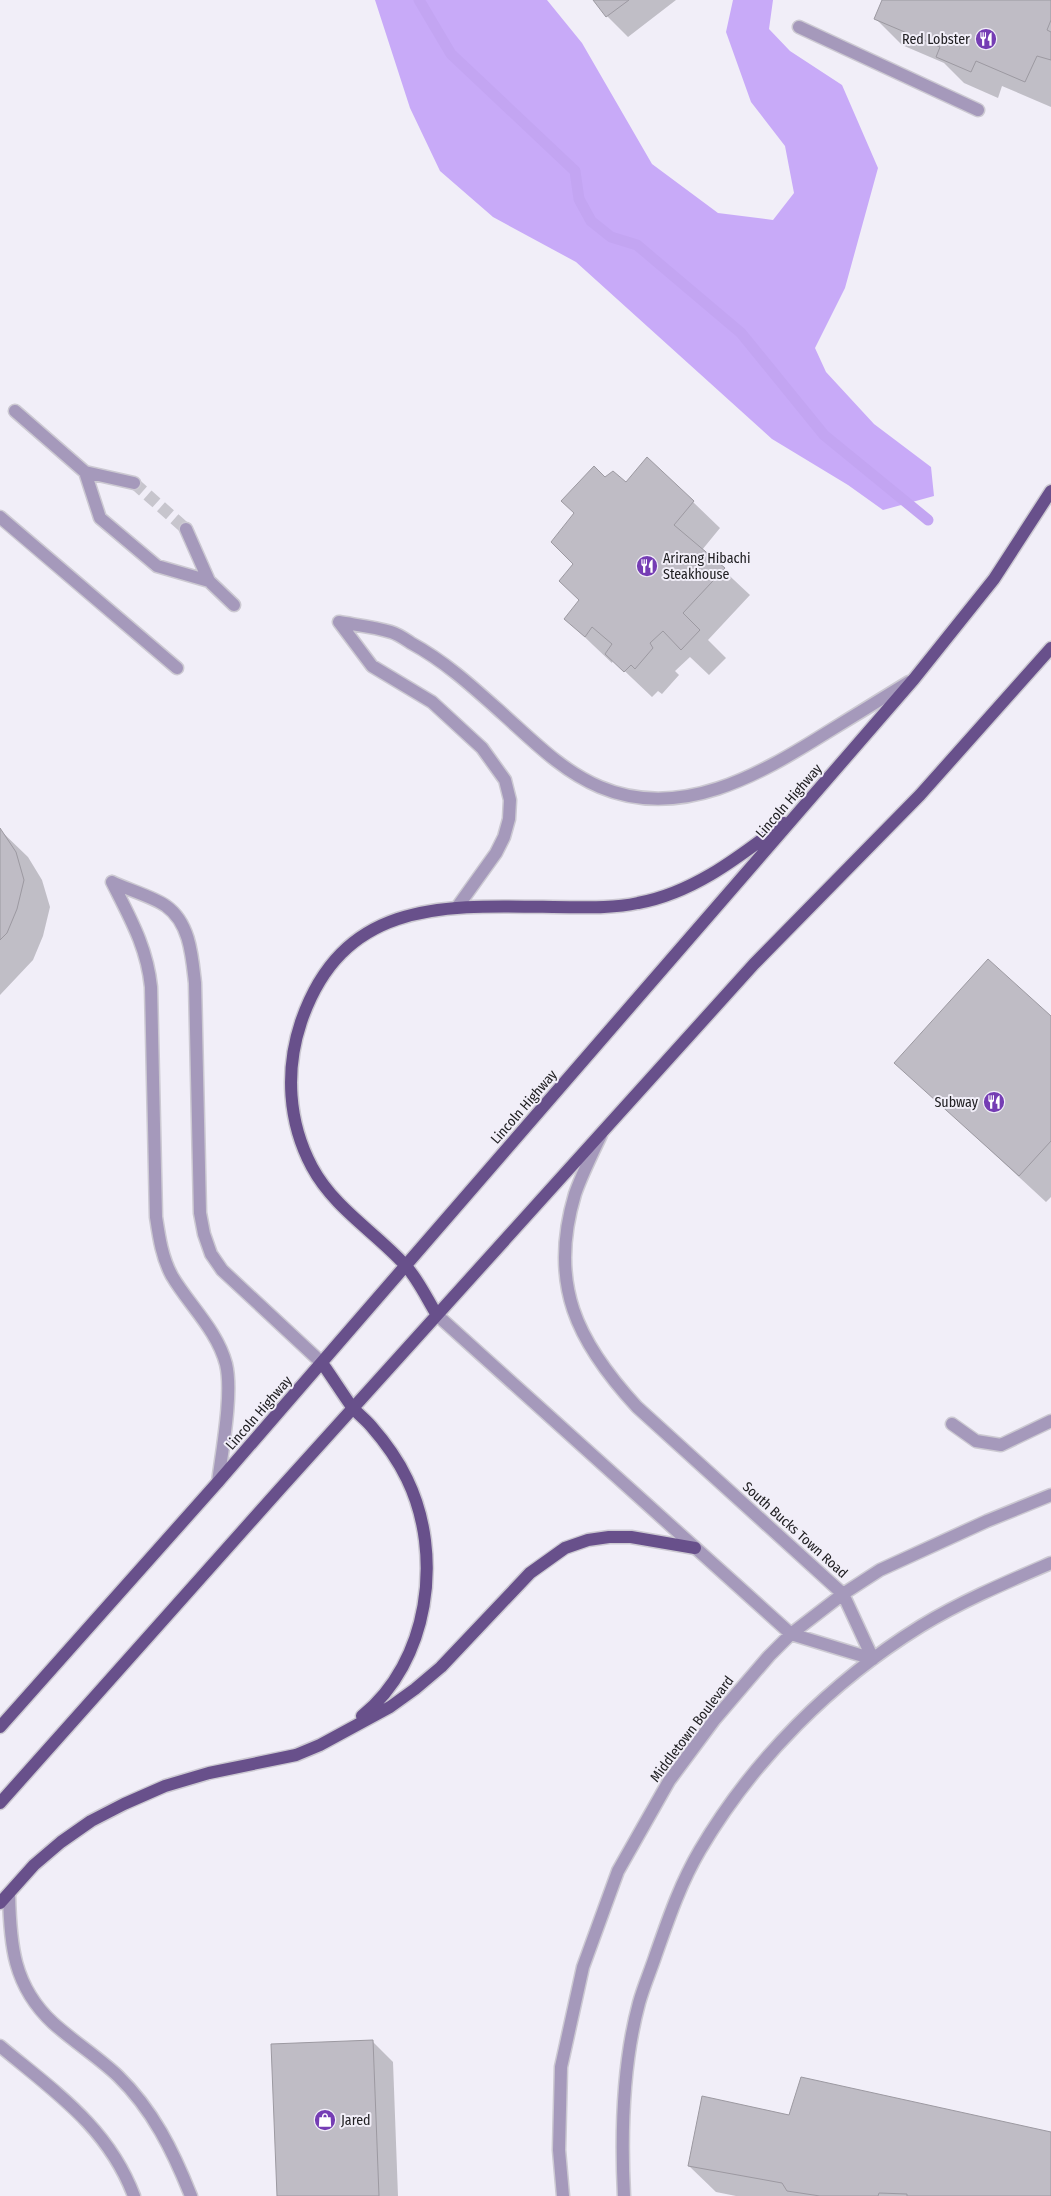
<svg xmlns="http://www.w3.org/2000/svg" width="1051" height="2196" viewBox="0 0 1051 2196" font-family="'Fira Sans Condensed',sans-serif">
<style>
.forest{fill:#c8aaf8}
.shadow{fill:#0003}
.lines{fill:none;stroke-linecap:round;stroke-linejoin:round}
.stream{stroke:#c3a5f2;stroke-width:11}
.building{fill:#bfbcc5;stroke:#9c99a1}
.minor-tunnel{stroke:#c7c5cd;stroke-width:12;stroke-dasharray:12 6;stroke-linecap:butt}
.minor-casing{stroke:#ccc9d2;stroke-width:15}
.major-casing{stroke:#ccc9d2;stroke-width:15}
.minor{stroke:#a599bb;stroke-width:12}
.major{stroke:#68508b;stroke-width:12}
.labels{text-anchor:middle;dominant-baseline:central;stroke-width:4;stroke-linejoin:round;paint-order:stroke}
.poi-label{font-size:14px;fill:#212023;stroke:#f1eef8;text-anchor:end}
.street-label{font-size:14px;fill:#212023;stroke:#f1eef8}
</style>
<rect width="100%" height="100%" fill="#f1eef8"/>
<path class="forest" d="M 375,0 L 547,0 L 582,43 L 652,164 L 718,213 L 773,220 L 794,193 L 785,146 L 751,102 L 726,32 L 733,0 L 773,0 L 769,29 L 790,51 L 842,85 L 878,168 L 845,288 L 815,348 L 826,372 L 874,424 L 931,467 L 934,496 L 883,510 L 848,485 L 772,439 L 576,262 L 493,217 L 440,171 L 410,108 Z"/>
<path class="shadow" d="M 595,0 L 676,0 L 628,37 L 607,16 Z
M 883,0 L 1051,0 L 1051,107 L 1002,86 L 998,98 L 964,83 L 944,63 L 902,45 L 875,18 Z
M 605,479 L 693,502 L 720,528 L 702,550 L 750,595 L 708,640 L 726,658 L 709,675 L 690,657 L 675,671 L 679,675 L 662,694 L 658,691 L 652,697 L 613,660 L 612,663 L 593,645 L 566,619 L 580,600 L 574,564 Z
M 0,830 L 28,857 L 42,880 L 50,907 L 43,936 L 33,960 L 0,995 Z
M 1051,1018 L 1051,1197 L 1046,1202 L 896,1063 Z
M 372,2041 L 393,2062 L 398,2196 L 278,2196 Z
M 790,2116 L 1051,2133 L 1051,2196 L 736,2196 L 716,2192 L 689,2166 Z"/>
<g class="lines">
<path class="stream" d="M 419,0 L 451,54 L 575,171 L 579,199 L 591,221 L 611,237 L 637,245 L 741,333 L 824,435 L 928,520"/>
</g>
<path class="building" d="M 593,0 L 629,0 L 606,17 Z
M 882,0 L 1051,0 L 1051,20 L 1047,30 L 1051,32 L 1051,60 L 1037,56 L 1025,82 L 976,61 L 971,72 L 936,57 L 940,47 L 874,19 Z
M 647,457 L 694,501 L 674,525 L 725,568 L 683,613 L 700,630 L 681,650 L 663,631 L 650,643 L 653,648 L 635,669 L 631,665 L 624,672 L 605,654 L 612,644 L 592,627 L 585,637 L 564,619 L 579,600 L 559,581 L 573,564 L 551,542 L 574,513 L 561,501 L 594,466 L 605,477 L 613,471 L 626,482 Z
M 0,828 L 16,852 L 24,880 L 17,909 L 7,933 L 0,940 Z
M 988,959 L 1051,1016 L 1051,1141 L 1019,1176 L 894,1063 Z
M 373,2040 L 379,2196 L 277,2196 L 271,2044 Z
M 801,2077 L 1051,2132 L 1051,2196 L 907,2196 L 907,2194 L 879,2193 L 878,2196 L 820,2196 L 787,2191 L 782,2183 L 688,2166 L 702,2096 L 789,2115 Z"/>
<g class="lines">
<path class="minor-tunnel" d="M 134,483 L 186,529"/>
<g class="minor-casing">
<path id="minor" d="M 799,27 L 978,110
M 15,411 L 85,472 L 134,483
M 85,472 L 100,518 L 157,566 L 209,581
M 0,517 L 177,668
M 186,529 L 209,581 L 234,605
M 339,622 C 356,625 375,627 391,632 C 398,634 405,639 411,643 C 446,662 474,688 503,714 C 533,741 562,771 600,787 C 680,821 759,775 826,733 C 854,716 881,699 909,682
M 339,622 L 372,666 L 432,702 L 482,748 L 505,780 L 510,800 L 509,819 L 504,837 L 496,853 L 458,906
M 112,882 C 130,918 147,947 151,987 L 156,1217 C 159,1237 162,1258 172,1276 C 189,1305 217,1330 226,1364 C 233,1393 222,1451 218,1482
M 112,882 C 126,889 154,897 166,906 C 190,923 192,956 195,983 L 200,1213 L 204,1234 L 211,1254 L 222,1270 L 322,1363
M 601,1135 C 592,1154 582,1174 575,1194 C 548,1284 577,1342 637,1407 L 843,1594 L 873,1659
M 437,1315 L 791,1634 L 873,1659
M 952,1424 L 976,1441 L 1001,1445 L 1051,1421
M 9,1894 C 10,1944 13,1986 53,2023 C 74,2042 98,2057 118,2076 C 153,2110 173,2151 191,2196
M 0,2046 C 55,2092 108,2127 134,2196
M 563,2196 L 559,2150 L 561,2067 L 583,1967 L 618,1871 L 669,1781 L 715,1719 L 769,1656 L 791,1634 L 843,1594 L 880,1570 L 987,1521 L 1051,1495
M 624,2196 C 621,2136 623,2062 639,2003 C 643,1988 650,1972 655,1957 C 668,1920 680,1884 700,1850 C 753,1760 832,1681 921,1626 C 962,1601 1007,1582 1051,1563"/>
</g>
<g class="major-casing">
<path id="major" d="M 437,1315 C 427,1299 418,1279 405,1265 C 375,1232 334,1208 312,1167 C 288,1122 285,1070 301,1022 C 343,899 444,905 553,907 C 581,907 610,909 638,903 C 694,893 740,856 784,823
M 322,1363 C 332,1377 342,1393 352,1407 C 358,1414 365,1419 371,1426 C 385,1442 398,1460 407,1479 C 444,1555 429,1662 362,1716
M 0,1727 L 218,1482 L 914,679 L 994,579 L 1051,491
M 0,1803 L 279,1490 L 754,964 L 920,795 L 1051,648
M 0,1903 L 34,1865 L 61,1842 L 91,1821 L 124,1804 L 165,1786 L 209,1773 L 296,1755 L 320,1745 L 390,1707 L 415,1689 L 441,1667 L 530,1573 L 565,1548 L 588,1540 L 609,1537 L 631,1537 L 695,1548"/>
</g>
<use href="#minor" class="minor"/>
<use href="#major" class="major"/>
</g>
<defs>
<g id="restaurant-disc" transform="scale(1.125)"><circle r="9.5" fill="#753db4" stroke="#f1eef8"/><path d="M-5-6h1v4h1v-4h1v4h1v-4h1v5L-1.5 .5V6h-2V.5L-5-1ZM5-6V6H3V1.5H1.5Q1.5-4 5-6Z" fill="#fff"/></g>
<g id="shop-disc" transform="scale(1.125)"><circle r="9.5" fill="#753db4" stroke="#f1eef8"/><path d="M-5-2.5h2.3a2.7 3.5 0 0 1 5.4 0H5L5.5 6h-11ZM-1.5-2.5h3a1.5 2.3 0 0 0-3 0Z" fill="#fff"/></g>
</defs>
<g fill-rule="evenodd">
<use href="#restaurant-disc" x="986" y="39"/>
<use href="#restaurant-disc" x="647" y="566"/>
<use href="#restaurant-disc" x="994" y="1102"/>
<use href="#shop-disc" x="325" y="2120"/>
</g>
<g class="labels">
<g class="poi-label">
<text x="970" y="39">Red Lobster</text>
<text x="663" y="558" text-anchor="start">Arirang Hibachi<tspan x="663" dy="16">Steakhouse</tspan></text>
<text x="978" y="1102">Subway</text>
<text x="341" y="2120" text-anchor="start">Jared</text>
</g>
<g class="street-label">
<text transform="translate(789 801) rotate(-49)">Lincoln Highway</text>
<text transform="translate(524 1107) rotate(-49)">Lincoln Highway</text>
<text transform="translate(259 1413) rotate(-49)">Lincoln Highway</text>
<text transform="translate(795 1530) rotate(42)">South Bucks Town Road</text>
<text transform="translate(692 1729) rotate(-53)">Middletown Boulevard</text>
</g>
</g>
</svg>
